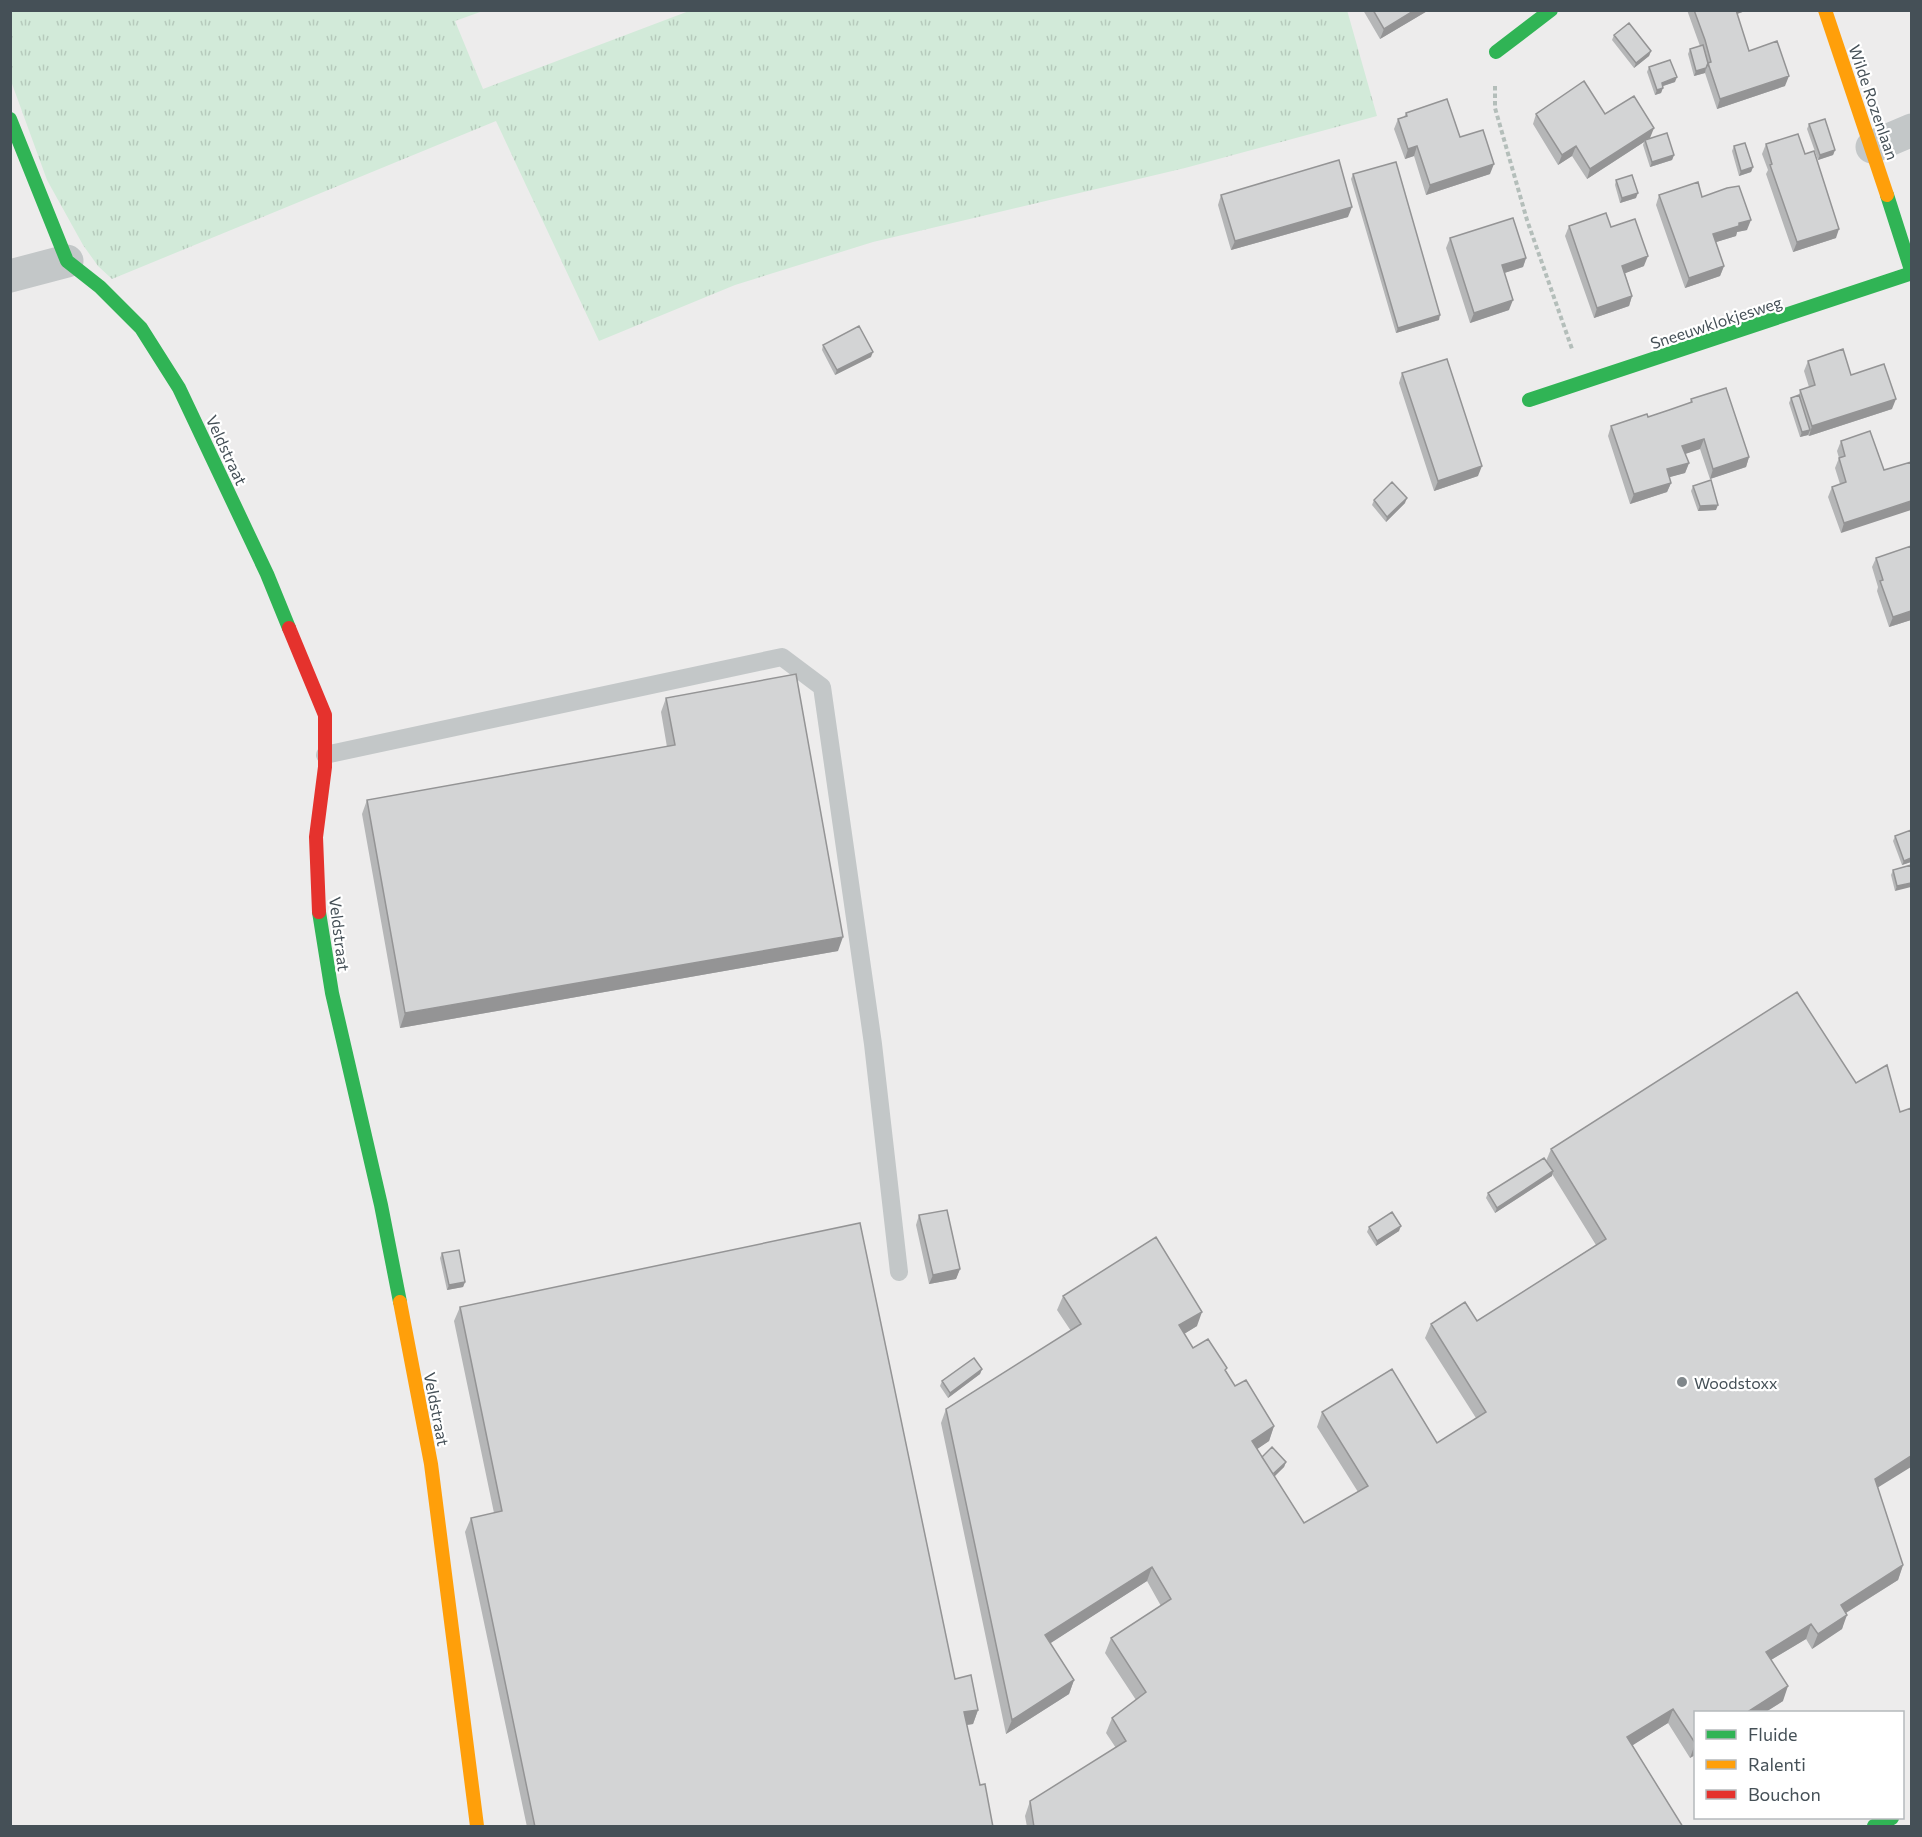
<svg xmlns="http://www.w3.org/2000/svg" width="1922" height="1837" viewBox="0 0 1922 1837" font-family="Commissioner,sans-serif">
<style>
.grass{fill:url(#grass-tufts)}
.lines{fill:none;stroke-linecap:round;stroke-linejoin:round}
.path{stroke:#b4beba;stroke-width:4;stroke-dasharray:4.5 3;stroke-linecap:butt}
.lane{stroke:#c3c7c8;stroke-width:18}
.street{stroke:#c3c7c8;stroke-width:33}
.fast{stroke:#30b455;stroke-width:14}
.slow{stroke:#ff9f0a;stroke-width:14}
.jam{stroke:#e5322d;stroke-width:14}
.wall{fill:#b5b6b7}
.shaded-wall{fill:#949495}
.building{fill:#d3d4d5;stroke:#949495;stroke-width:1.5}
.poi-dot{fill:#80878b;stroke:#fff;stroke-width:2}
.labels{text-anchor:middle;dominant-baseline:central;stroke-width:4.5;stroke-linejoin:round;paint-order:stroke}
.street-label{font-size:16px;fill:#455057;stroke:#fff}
.poi-label{font-size:16px;fill:#455057;stroke:#fff;text-anchor:start}
</style>
<defs>
<pattern id="grass-tufts" width="24" height="20" patternUnits="userSpaceOnUse" patternTransform="scale(1.5)"><rect width="24" height="20" fill="#d2ead9"/><path d="M3 7l-1-3M5 7V3M7 7l1-3M15 17l-1-3M17 17v-4M19 17l1-3" fill="none" stroke="#b6cabc"/></pattern>
</defs>
<rect width="100%" height="100%" fill="#edecec"/>
<path class="grass" d="M 1347,10 L 1377,116 L 1185,168 L 873,242 L 735,285 L 599,341 L 496,121 L 112,279 L 98,266 L 83,245 L 47,180 L 11,81 L 11,11 L 483,11 L 455,21 L 483,89 L 689,11 Z"/>
<g class="lines">
<path class="path" d="M 1495,86 L 1495,108 L 1527,220 L 1572,349"/>
<path class="lane" d="M 325,755 L 782,657 L 822,687 L 873,1044 L 899,1272"/>
<path class="street" d="M 1872,147 L 1912,130
M 10,276 L 67,261"/>
<path class="fast" d="M 1496,52 L 1551,10
M 10,119 L 67,261 L 100,287 L 141,328 L 179,388 L 267,574 L 289,628
M 1529,400 L 1912,273 L 1887,195
M 319,912 L 332,993 L 381,1205 L 400,1302
M 1874,1826 L 1892,1818"/>
<path class="slow" d="M 1825,10 L 1887,195
M 400,1302 L 431,1464 L 477,1826"/>
<path class="jam" d="M 289,628 L 325,715 L 325,767 L 316,837 L 319,912"/>
</g>
<path class="wall" d="M 1363,10 L 1429,10 L 1380,39 Z
M 1687,10 L 1748,10 L 1737,14 L 1749,51 L 1785,86 L 1717,109 L 1705,73 L 1694,76 L 1688,54 L 1690,49 L 1700,46 Z
M 1614,35 L 1651,51 L 1649,56 L 1634,68 L 1612,40 Z
M 1649,67 L 1675,82 L 1663,86 L 1661,93 L 1655,95 L 1647,72 Z
M 1406,113 L 1460,137 L 1490,174 L 1426,195 L 1414,156 L 1405,159 L 1394,129 L 1398,119 L 1404,117 Z
M 1536,114 L 1605,114 L 1650,138 L 1674,155 L 1672,160 L 1650,167 L 1643,145 L 1644,142 L 1587,179 L 1572,156 L 1558,165 L 1533,124 Z
M 1809,124 L 1835,150 L 1833,155 L 1818,160 L 1807,129 Z
M 1766,144 L 1805,154 L 1836,238 L 1793,252 L 1766,174 L 1768,170 L 1762,154 Z
M 1734,146 L 1753,167 L 1751,172 L 1739,176 L 1732,151 Z
M 1353,174 L 1439,320 L 1396,333 L 1351,179 Z
M 1616,180 L 1636,198 L 1620,203 L 1615,185 Z
M 1221,195 L 1348,217 L 1231,250 L 1218,205 Z
M 1659,195 L 1702,197 L 1747,230 L 1737,232 L 1736,236 L 1716,242 L 1724,266 L 1720,276 L 1685,288 L 1656,205 Z
M 1569,226 L 1611,227 L 1644,266 L 1625,273 L 1632,296 L 1629,306 L 1594,318 L 1565,236 Z
M 1450,238 L 1526,258 L 1523,267 L 1504,273 L 1509,310 L 1470,323 L 1446,248 Z
M 823,345 L 871,357 L 835,375 L 822,350 Z
M 1808,361 L 1851,375 L 1892,409 L 1809,436 L 1808,435 L 1800,437 L 1789,403 L 1791,398 L 1799,395 L 1800,390 L 1809,387 L 1804,371 Z
M 1402,373 L 1478,476 L 1434,491 L 1399,383 Z
M 1691,399 L 1749,457 L 1746,467 L 1710,479 L 1700,449 L 1685,454 L 1689,463 L 1685,473 L 1669,477 L 1671,483 L 1667,492 L 1630,504 L 1608,436 L 1611,426 L 1648,417 L 1690,403 Z
M 1841,441 L 1884,470 L 1841,533 L 1828,497 L 1832,487 L 1840,484 L 1835,468 L 1839,458 L 1837,451 Z
M 1693,486 L 1716,510 L 1698,511 L 1691,491 Z
M 1374,500 L 1405,503 L 1386,522 L 1372,505 Z
M 1876,558 L 1911,620 L 1889,627 L 1877,591 L 1878,587 L 1872,567 Z
M 666,698 L 838,951 L 400,1028 L 362,814 L 367,800 L 667,747 L 661,712 Z
M 1911,830 L 1911,862 L 1902,865 L 1893,841 L 1895,836 Z
M 1911,865 L 1895,891 L 1891,875 L 1893,870 Z
M 1551,1149 L 1878,1488 L 1903,1565 L 1898,1580 L 1846,1613 L 1842,1629 L 1812,1649 L 1806,1639 L 1771,1660 L 1783,1701 L 1764,1713 L 1695,1713 L 1695,1755 L 1690,1758 L 1668,1723 L 1632,1745 L 1683,1827 L 1027,1827 L 1025,1816 L 1030,1801 L 1116,1748 L 1106,1733 L 1112,1718 L 1136,1700 L 1105,1653 L 1111,1638 L 1161,1606 L 1147,1581 L 1050,1643 L 1074,1680 L 1069,1694 L 1006,1734 L 941,1423 L 946,1409 L 1071,1331 L 1057,1310 L 1063,1296 L 1197,1326 L 1184,1334 L 1193,1348 L 1226,1371 L 1235,1386 L 1274,1426 L 1269,1441 L 1257,1449 L 1262,1457 L 1286,1462 L 1284,1467 L 1274,1476 L 1304,1523 L 1358,1492 L 1317,1427 L 1322,1412 L 1437,1443 L 1476,1418 L 1425,1338 L 1431,1324 L 1477,1321 L 1596,1245 L 1552,1174 L 1552,1176 L 1495,1213 L 1486,1198 L 1488,1193 L 1546,1161 Z
M 919,1215 L 960,1269 L 956,1279 L 929,1284 L 916,1225 Z
M 1369,1227 L 1399,1231 L 1376,1246 L 1367,1232 Z
M 442,1253 L 465,1282 L 463,1287 L 447,1290 L 440,1258 Z
M 460,1307 L 955,1679 L 978,1710 L 973,1724 L 967,1725 L 980,1785 L 993,1827 L 527,1827 L 465,1532 L 471,1518 L 494,1513 L 454,1321 Z
M 982,1369 L 980,1374 L 948,1398 L 940,1386 L 942,1381 Z"/>
<path class="shaded-wall" d="M 1415,10 L 1429,10 L 1380,39 L 1384,29 Z
M 1733,10 L 1748,10 L 1731,16 Z
M 1651,51 L 1649,56 L 1634,68 L 1636,63 Z
M 1706,68 L 1705,73 L 1694,76 L 1696,71 Z
M 1789,76 L 1785,86 L 1717,109 L 1720,99 Z
M 1677,77 L 1675,82 L 1660,87 L 1662,83 Z
M 1663,88 L 1661,93 L 1655,95 L 1657,90 Z
M 1654,128 L 1650,138 L 1645,140 L 1644,142 L 1587,179 L 1590,169 Z
M 1417,146 L 1414,156 L 1405,159 L 1408,149 Z
M 1576,146 L 1572,156 L 1558,165 L 1562,155 Z
M 1835,150 L 1833,155 L 1818,160 L 1820,155 Z
M 1674,155 L 1672,160 L 1650,167 L 1652,162 Z
M 1494,164 L 1490,174 L 1426,195 L 1430,185 Z
M 1753,167 L 1751,172 L 1739,176 L 1741,171 Z
M 1638,193 L 1636,198 L 1620,203 L 1622,198 Z
M 1352,207 L 1348,217 L 1231,250 L 1235,241 Z
M 1751,220 L 1747,230 L 1737,232 L 1736,236 L 1710,244 L 1713,234 L 1739,223 Z
M 1839,229 L 1836,238 L 1793,252 L 1797,242 Z
M 1648,256 L 1644,266 L 1618,276 L 1622,266 Z
M 1526,258 L 1523,267 L 1498,275 L 1502,265 Z
M 1724,266 L 1720,276 L 1685,288 L 1689,278 Z
M 1632,296 L 1629,306 L 1594,318 L 1597,308 Z
M 1513,300 L 1509,310 L 1470,323 L 1474,313 Z
M 1440,315 L 1439,320 L 1396,333 L 1398,328 Z
M 873,352 L 871,357 L 835,375 L 837,370 Z
M 1896,399 L 1892,409 L 1809,436 L 1812,426 Z
M 1810,430 L 1808,435 L 1800,437 L 1802,432 Z
M 1704,439 L 1700,449 L 1679,456 L 1682,446 Z
M 1749,457 L 1746,467 L 1710,479 L 1713,469 Z
M 1689,463 L 1685,473 L 1663,479 L 1667,469 Z
M 1482,466 L 1478,476 L 1434,491 L 1438,481 Z
M 1671,483 L 1667,492 L 1630,504 L 1634,494 Z
M 1407,498 L 1405,503 L 1386,522 L 1387,517 Z
M 1911,501 L 1911,510 L 1841,533 L 1844,523 Z
M 1718,505 L 1716,510 L 1698,511 L 1700,506 Z
M 1911,611 L 1911,620 L 1889,627 L 1893,617 Z
M 1911,858 L 1911,862 L 1902,865 L 1904,861 Z
M 1911,883 L 1911,887 L 1895,891 L 1897,886 Z
M 843,937 L 838,951 L 400,1028 L 405,1013 Z
M 1553,1171 L 1552,1176 L 1495,1213 L 1497,1208 Z
M 1401,1226 L 1399,1231 L 1376,1246 L 1377,1241 Z
M 960,1269 L 956,1279 L 929,1284 L 933,1275 Z
M 465,1282 L 463,1287 L 447,1290 L 449,1285 Z
M 1202,1312 L 1197,1326 L 1174,1340 L 1179,1325 Z
M 982,1369 L 980,1374 L 948,1398 L 950,1393 Z
M 1274,1426 L 1269,1441 L 1247,1456 L 1252,1441 Z
M 1911,1456 L 1911,1467 L 1869,1493 L 1875,1479 Z
M 1286,1462 L 1284,1467 L 1270,1481 L 1272,1476 Z
M 1903,1565 L 1898,1580 L 1836,1619 L 1841,1605 Z
M 1152,1567 L 1147,1581 L 1040,1650 L 1045,1635 Z
M 1847,1615 L 1842,1629 L 1812,1649 L 1818,1634 Z
M 1811,1624 L 1806,1639 L 1761,1666 L 1766,1652 Z
M 1074,1680 L 1069,1694 L 1006,1734 L 1012,1720 Z
M 1788,1686 L 1783,1701 L 1764,1713 L 1746,1713 Z
M 1673,1709 L 1668,1723 L 1622,1752 L 1627,1737 Z
M 978,1710 L 973,1724 L 959,1726 L 964,1712 Z
M 1695,1744 L 1695,1755 L 1690,1758 Z"/>
<path class="building" d="M 1373,10 L 1415,10 L 1384,29 Z
M 1694,10 L 1736,10 L 1749,51 L 1777,41 L 1789,76 L 1720,99 L 1708,63 L 1711,62 L 1705,40 Z
M 1629,23 L 1651,51 L 1636,63 L 1614,35 Z
M 1703,45 L 1709,67 L 1708,63 L 1706,68 L 1696,71 L 1690,49 Z
M 1670,60 L 1677,77 L 1662,83 L 1663,88 L 1657,90 L 1649,67 Z
M 1584,81 L 1605,114 L 1634,96 L 1654,128 L 1590,169 L 1576,146 L 1562,155 L 1536,114 Z
M 1447,99 L 1460,137 L 1483,130 L 1494,164 L 1430,185 L 1417,146 L 1408,149 L 1398,119 L 1407,116 L 1406,113 Z
M 1825,119 L 1835,150 L 1820,155 L 1809,124 Z
M 1667,133 L 1674,155 L 1652,162 L 1645,140 Z
M 1798,134 L 1805,154 L 1814,151 L 1839,229 L 1797,242 L 1770,165 L 1772,164 L 1766,144 Z
M 1745,143 L 1753,167 L 1741,171 L 1734,146 Z
M 1339,160 L 1352,207 L 1235,241 L 1221,195 Z
M 1396,162 L 1440,315 L 1398,328 L 1353,174 Z
M 1632,175 L 1638,193 L 1622,198 L 1616,180 Z
M 1698,182 L 1702,197 L 1727,188 L 1739,186 L 1751,220 L 1739,223 L 1739,226 L 1713,234 L 1724,266 L 1689,278 L 1659,195 Z
M 1606,213 L 1611,227 L 1635,219 L 1648,256 L 1622,266 L 1632,296 L 1597,308 L 1569,226 Z
M 1513,218 L 1526,258 L 1502,265 L 1513,300 L 1474,313 L 1450,238 Z
M 859,326 L 873,352 L 837,370 L 823,345 Z
M 1843,349 L 1851,375 L 1884,364 L 1896,399 L 1812,426 L 1800,390 L 1815,385 L 1808,361 Z
M 1447,359 L 1482,466 L 1438,481 L 1402,373 Z
M 1726,388 L 1749,457 L 1713,469 L 1704,439 L 1682,446 L 1689,463 L 1667,469 L 1671,483 L 1634,494 L 1611,426 L 1647,414 L 1648,417 L 1669,410 L 1692,402 L 1691,399 Z
M 1799,395 L 1810,430 L 1802,432 L 1791,398 Z
M 1870,431 L 1884,470 L 1911,462 L 1911,501 L 1844,523 L 1832,487 L 1846,482 L 1839,458 L 1845,456 L 1841,441 Z
M 1711,480 L 1718,505 L 1700,506 L 1693,486 Z
M 1392,482 L 1407,498 L 1387,517 L 1374,500 Z
M 1911,546 L 1911,611 L 1893,617 L 1880,581 L 1883,580 L 1876,558 Z
M 796,674 L 843,937 L 405,1013 L 367,800 L 675,745 L 666,698 Z
M 1911,830 L 1911,858 L 1904,861 L 1895,836 Z
M 1911,865 L 1911,883 L 1897,886 L 1893,870 Z
M 1797,992 L 1856,1083 L 1887,1065 L 1900,1112 L 1911,1108 L 1911,1456 L 1875,1479 L 1903,1565 L 1841,1605 L 1847,1615 L 1818,1634 L 1811,1624 L 1766,1652 L 1788,1686 L 1746,1713 L 1695,1713 L 1695,1743 L 1673,1709 L 1627,1737 L 1683,1827 L 1034,1827 L 1030,1801 L 1126,1741 L 1112,1718 L 1146,1692 L 1111,1638 L 1171,1599 L 1152,1567 L 1045,1635 L 1074,1680 L 1012,1720 L 946,1409 L 1081,1324 L 1063,1296 L 1156,1237 L 1202,1312 L 1179,1325 L 1193,1348 L 1208,1339 L 1227,1368 L 1225,1370 L 1235,1386 L 1246,1380 L 1274,1426 L 1252,1441 L 1304,1523 L 1368,1486 L 1322,1412 L 1392,1369 L 1437,1443 L 1486,1412 L 1431,1324 L 1465,1302 L 1477,1321 L 1606,1239 L 1551,1149 Z
M 1544,1158 L 1553,1171 L 1497,1208 L 1488,1193 Z
M 947,1210 L 960,1269 L 933,1275 L 919,1215 Z
M 1392,1212 L 1401,1226 L 1377,1241 L 1369,1227 Z
M 860,1223 L 955,1679 L 971,1675 L 978,1710 L 964,1712 L 980,1785 L 985,1784 L 993,1827 L 535,1827 L 471,1518 L 502,1511 L 460,1307 Z
M 459,1250 L 465,1282 L 449,1285 L 442,1253 Z
M 974,1358 L 982,1369 L 950,1393 L 942,1381 Z
M 1272,1447 L 1286,1462 L 1273,1474 L 1262,1457 Z"/>
<circle class="poi-dot" cx="1682" cy="1382" r="6"/>
<g class="labels">
<g class="street-label">
<text transform="translate(1874 102) rotate(71)">Wilde Rozenlaan</text>
<text transform="translate(1716 322) rotate(-18)">Sneeuwklokjesweg</text>
<text transform="translate(227 450) rotate(65)">Veldstraat</text>
<text transform="translate(340 934) rotate(83)">Veldstraat</text>
<text transform="translate(437 1409) rotate(79)">Veldstraat</text>
</g>
<g class="poi-label">
<text x="1694" y="1382">Woodstoxx</text>
</g>
</g>
<rect width="1922" height="1837" fill="none" stroke="#455057" stroke-width="24"/>
<rect x="1694" y="1711" width="210" height="108" fill="#ffffff" stroke="#b5b9bc" stroke-width="1.5"/>
<rect x="1706" y="1730" width="30" height="9" fill="#30b455" stroke="#b5b9bc" stroke-width="1.5"/>
<text x="1748" y="1741" font-size="18" fill="#455057">Fluide</text>
<rect x="1706" y="1760" width="30" height="9" fill="#ff9f0a" stroke="#b5b9bc" stroke-width="1.5"/>
<text x="1748" y="1771" font-size="18" fill="#455057">Ralenti</text>
<rect x="1706" y="1790" width="30" height="9" fill="#e5322d" stroke="#b5b9bc" stroke-width="1.5"/>
<text x="1748" y="1801" font-size="18" fill="#455057">Bouchon</text>
</svg>
